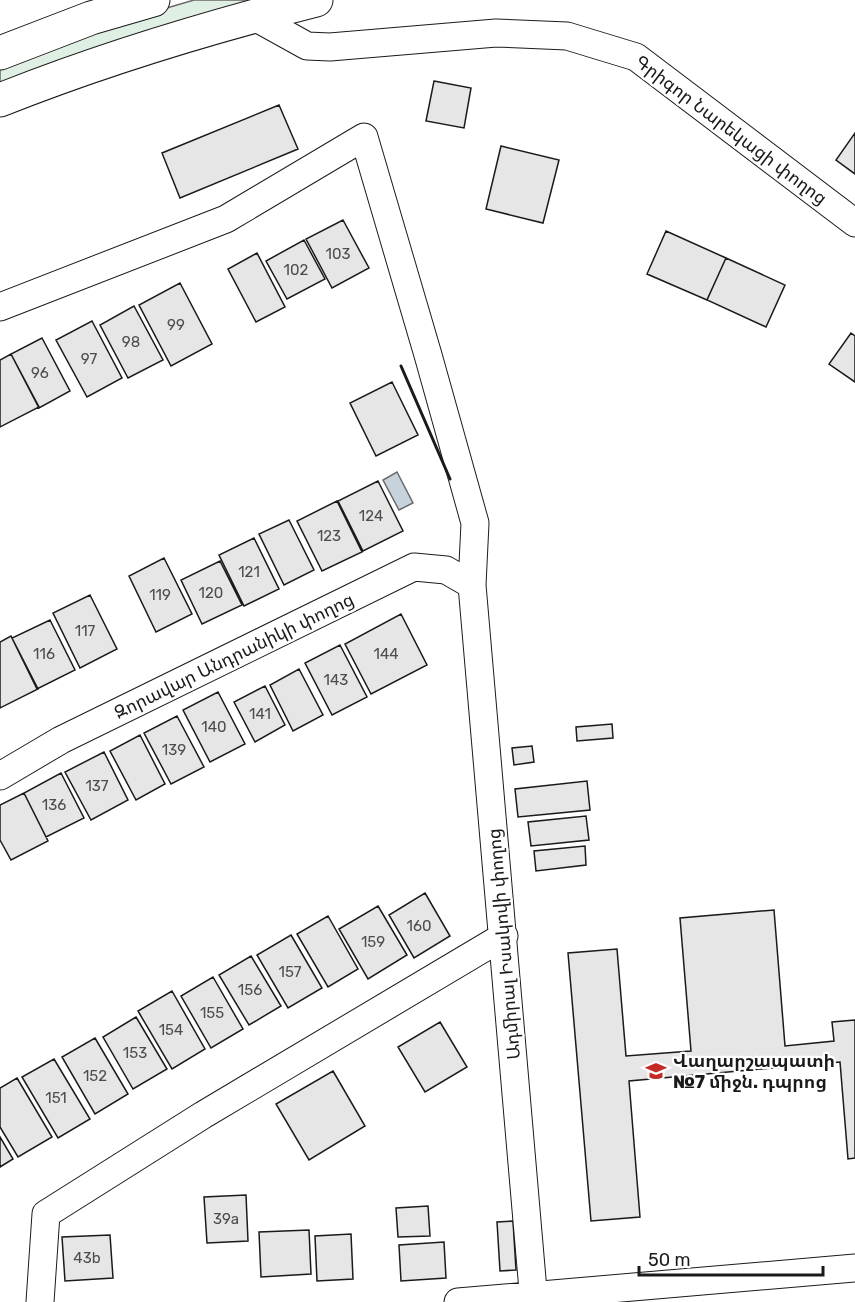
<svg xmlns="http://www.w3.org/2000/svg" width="855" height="1302" viewBox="0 0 855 1302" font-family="Rubik,'Noto Sans Armenian',sans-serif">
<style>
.green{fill:#e0efe3;stroke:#6a6a6a;stroke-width:1.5}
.water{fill:#c6d2dc;stroke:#6a6a6a;stroke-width:1.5}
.building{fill:#e6e6e6;stroke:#1a1a1a;stroke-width:1.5}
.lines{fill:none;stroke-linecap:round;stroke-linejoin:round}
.minor-casing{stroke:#1a1a1a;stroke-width:29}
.highway-casing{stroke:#1a1a1a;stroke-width:35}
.minor{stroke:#fff;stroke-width:27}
.highway{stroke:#fff;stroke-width:33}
.wall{stroke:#1a1a1a;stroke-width:3}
.labels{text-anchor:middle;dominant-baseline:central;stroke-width:4.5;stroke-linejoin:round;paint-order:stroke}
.number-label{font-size:15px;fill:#4d4d4d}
.street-label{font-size:18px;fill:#1a1a1a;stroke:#fff}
.poi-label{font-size:18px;font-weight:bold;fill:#1a1a1a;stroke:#fff;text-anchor:start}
</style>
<rect width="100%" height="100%" fill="#fff"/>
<path class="green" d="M 194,0 L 255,0 L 0,85 L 0,66 L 109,25 Z"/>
<path class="water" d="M 397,472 L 413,503 L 399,510 L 383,480 Z"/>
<path class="building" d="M 434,81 L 471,88 L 464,128 L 426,121 Z
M 279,105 L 298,149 L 180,198 L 162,153 Z
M 855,133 L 855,174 L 836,160 Z
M 501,146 L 559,160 L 543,223 L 486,209 Z
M 343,220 L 369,268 L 332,288 L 306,239 Z
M 666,231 L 726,258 L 707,300 L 647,274 Z
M 304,240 L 325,279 L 287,299 L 266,261 Z
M 257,253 L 285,307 L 256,322 L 228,269 Z
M 726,258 L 785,285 L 766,327 L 707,300 Z
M 180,283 L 212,344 L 171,366 L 139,305 Z
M 134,306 L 163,360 L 128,378 L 100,325 Z
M 92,321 L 122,378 L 87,397 L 56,340 Z
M 851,333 L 855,336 L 855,382 L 829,364 Z
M 42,338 L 70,391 L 39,408 L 11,354 Z
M 11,354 L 39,407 L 0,427 L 0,360 Z
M 392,382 L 418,435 L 376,456 L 350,403 Z
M 378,481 L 403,531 L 363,551 L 338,501 Z
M 337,501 L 362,552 L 322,571 L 297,521 Z
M 289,520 L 314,570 L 284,585 L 259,534 Z
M 254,538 L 279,589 L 244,606 L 219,555 Z
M 164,558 L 192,614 L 156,632 L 129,576 Z
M 220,561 L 242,605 L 202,624 L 181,580 Z
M 90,595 L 117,649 L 80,668 L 53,613 Z
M 401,614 L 427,665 L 371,694 L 345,644 Z
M 50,620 L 75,670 L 37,689 L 12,638 Z
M 11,636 L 38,689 L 0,708 L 0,642 Z
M 340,645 L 367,697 L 332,715 L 305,663 Z
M 299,669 L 323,715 L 293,731 L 270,685 Z
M 265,686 L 285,725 L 255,742 L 234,702 Z
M 218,692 L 245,744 L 210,762 L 183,710 Z
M 177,716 L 204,767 L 171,784 L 144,733 Z
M 612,724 L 613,738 L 577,741 L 576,727 Z
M 140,735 L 165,784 L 136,800 L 110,751 Z
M 532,746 L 534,762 L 514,765 L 512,748 Z
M 104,752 L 128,800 L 91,820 L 65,772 Z
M 61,773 L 84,818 L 46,837 L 24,793 Z
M 587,781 L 590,810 L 518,817 L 515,789 Z
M 24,793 L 48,841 L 11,860 L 0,840 L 0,805 Z
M 586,816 L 589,840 L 531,846 L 528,822 Z
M 585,846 L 586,865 L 536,871 L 534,851 Z
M 425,893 L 450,936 L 414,958 L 389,915 Z
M 378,906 L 407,955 L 368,979 L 339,929 Z
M 774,910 L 785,1046 L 834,1041 L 832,1022 L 855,1020 L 855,1158 L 848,1159 L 840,1062 L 629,1081 L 640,1217 L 591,1221 L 568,953 L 617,949 L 626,1056 L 691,1051 L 680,918 Z
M 328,916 L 358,969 L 328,987 L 297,934 Z
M 291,935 L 322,988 L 288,1008 L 257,955 Z
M 251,956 L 281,1006 L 249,1025 L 219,975 Z
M 213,977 L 243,1029 L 211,1048 L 181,996 Z
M 172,991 L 205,1049 L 172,1069 L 138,1011 Z
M 136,1017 L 167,1069 L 133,1089 L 103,1037 Z
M 440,1022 L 467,1067 L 425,1092 L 398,1047 Z
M 95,1038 L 128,1094 L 95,1114 L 62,1057 Z
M 54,1059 L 90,1119 L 58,1138 L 22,1077 Z
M 333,1071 L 365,1126 L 309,1160 L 276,1104 Z
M 17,1078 L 52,1137 L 18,1157 L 0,1127 L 0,1088 Z
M 0,1137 L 13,1159 L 0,1167 Z
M 246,1195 L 248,1241 L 207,1243 L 204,1197 Z
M 428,1206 L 430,1236 L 398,1237 L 396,1208 Z
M 513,1221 L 516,1270 L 500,1271 L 497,1222 Z
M 309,1230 L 311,1274 L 261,1277 L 259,1232 Z
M 351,1234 L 353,1279 L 317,1281 L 315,1236 Z
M 110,1235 L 113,1278 L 65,1281 L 62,1237 Z
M 444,1242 L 446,1278 L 401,1281 L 399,1245 Z"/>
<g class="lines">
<g class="minor-casing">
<path id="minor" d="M 253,16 L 307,46 L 330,47 L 496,33 L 567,36 L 636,57 L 855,223
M 0,307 L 226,219 L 364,137 L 428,355 L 475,523 L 472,585 L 534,1302
M 0,776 L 61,740 L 414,567 L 446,570 L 472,585
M 40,1302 L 46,1214 L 203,1115 L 504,936
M 458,1302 L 855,1268"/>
</g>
<g class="highway-casing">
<path id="highway" d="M 0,53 L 91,18 L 153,0
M 0,100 C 103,59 209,27 316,0"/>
</g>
<use href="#minor" class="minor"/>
<use href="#highway" class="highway"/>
<path class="wall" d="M 401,366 L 450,479"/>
</g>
<defs>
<g id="school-bare" transform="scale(1.62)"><path d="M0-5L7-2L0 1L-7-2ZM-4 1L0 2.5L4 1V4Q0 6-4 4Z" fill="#c62828" stroke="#fff" stroke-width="2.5" paint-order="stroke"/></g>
</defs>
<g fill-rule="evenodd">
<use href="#school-bare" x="656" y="1071"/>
</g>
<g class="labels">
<g class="number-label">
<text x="338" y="254">103</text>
<text x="296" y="270">102</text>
<text x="176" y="325">99</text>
<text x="131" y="342">98</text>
<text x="89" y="359">97</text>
<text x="40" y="373">96</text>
<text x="371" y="516">124</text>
<text x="329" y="536">123</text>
<text x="249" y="572">121</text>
<text x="211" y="593">120</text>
<text x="160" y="595">119</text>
<text x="85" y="631">117</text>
<text x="44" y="654">116</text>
<text x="386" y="654">144</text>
<text x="336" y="680">143</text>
<text x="260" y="714">141</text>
<text x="214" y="727">140</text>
<text x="174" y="750">139</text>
<text x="97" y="786">137</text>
<text x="54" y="805">136</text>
<text x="419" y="926">160</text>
<text x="373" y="942">159</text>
<text x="290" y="972">157</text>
<text x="250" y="990">156</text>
<text x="212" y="1013">155</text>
<text x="171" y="1030">154</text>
<text x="135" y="1053">153</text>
<text x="95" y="1076">152</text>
<text x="56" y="1098">151</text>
<text x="226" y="1219">39a</text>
<text x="87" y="1258">43b</text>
</g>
<g class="street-label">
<text transform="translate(731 130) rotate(37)">Գրիգոր Նարեկացի փողոց</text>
<text transform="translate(234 656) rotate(-26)">Զորավար Անդրանիկի փողոց</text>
<text transform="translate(504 944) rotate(-95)">Ադմիրալ Իսակովի փողոց</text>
</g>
<g class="poi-label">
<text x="673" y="1061">Վաղարշապատի<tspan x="673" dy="21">№7 միջն. դպրոց</tspan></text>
</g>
</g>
<path d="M639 1266v9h184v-9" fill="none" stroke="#1a1a1a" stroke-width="3"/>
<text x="648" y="1266" font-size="18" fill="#1a1a1a" stroke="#ffffff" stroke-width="4.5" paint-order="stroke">50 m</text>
</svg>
